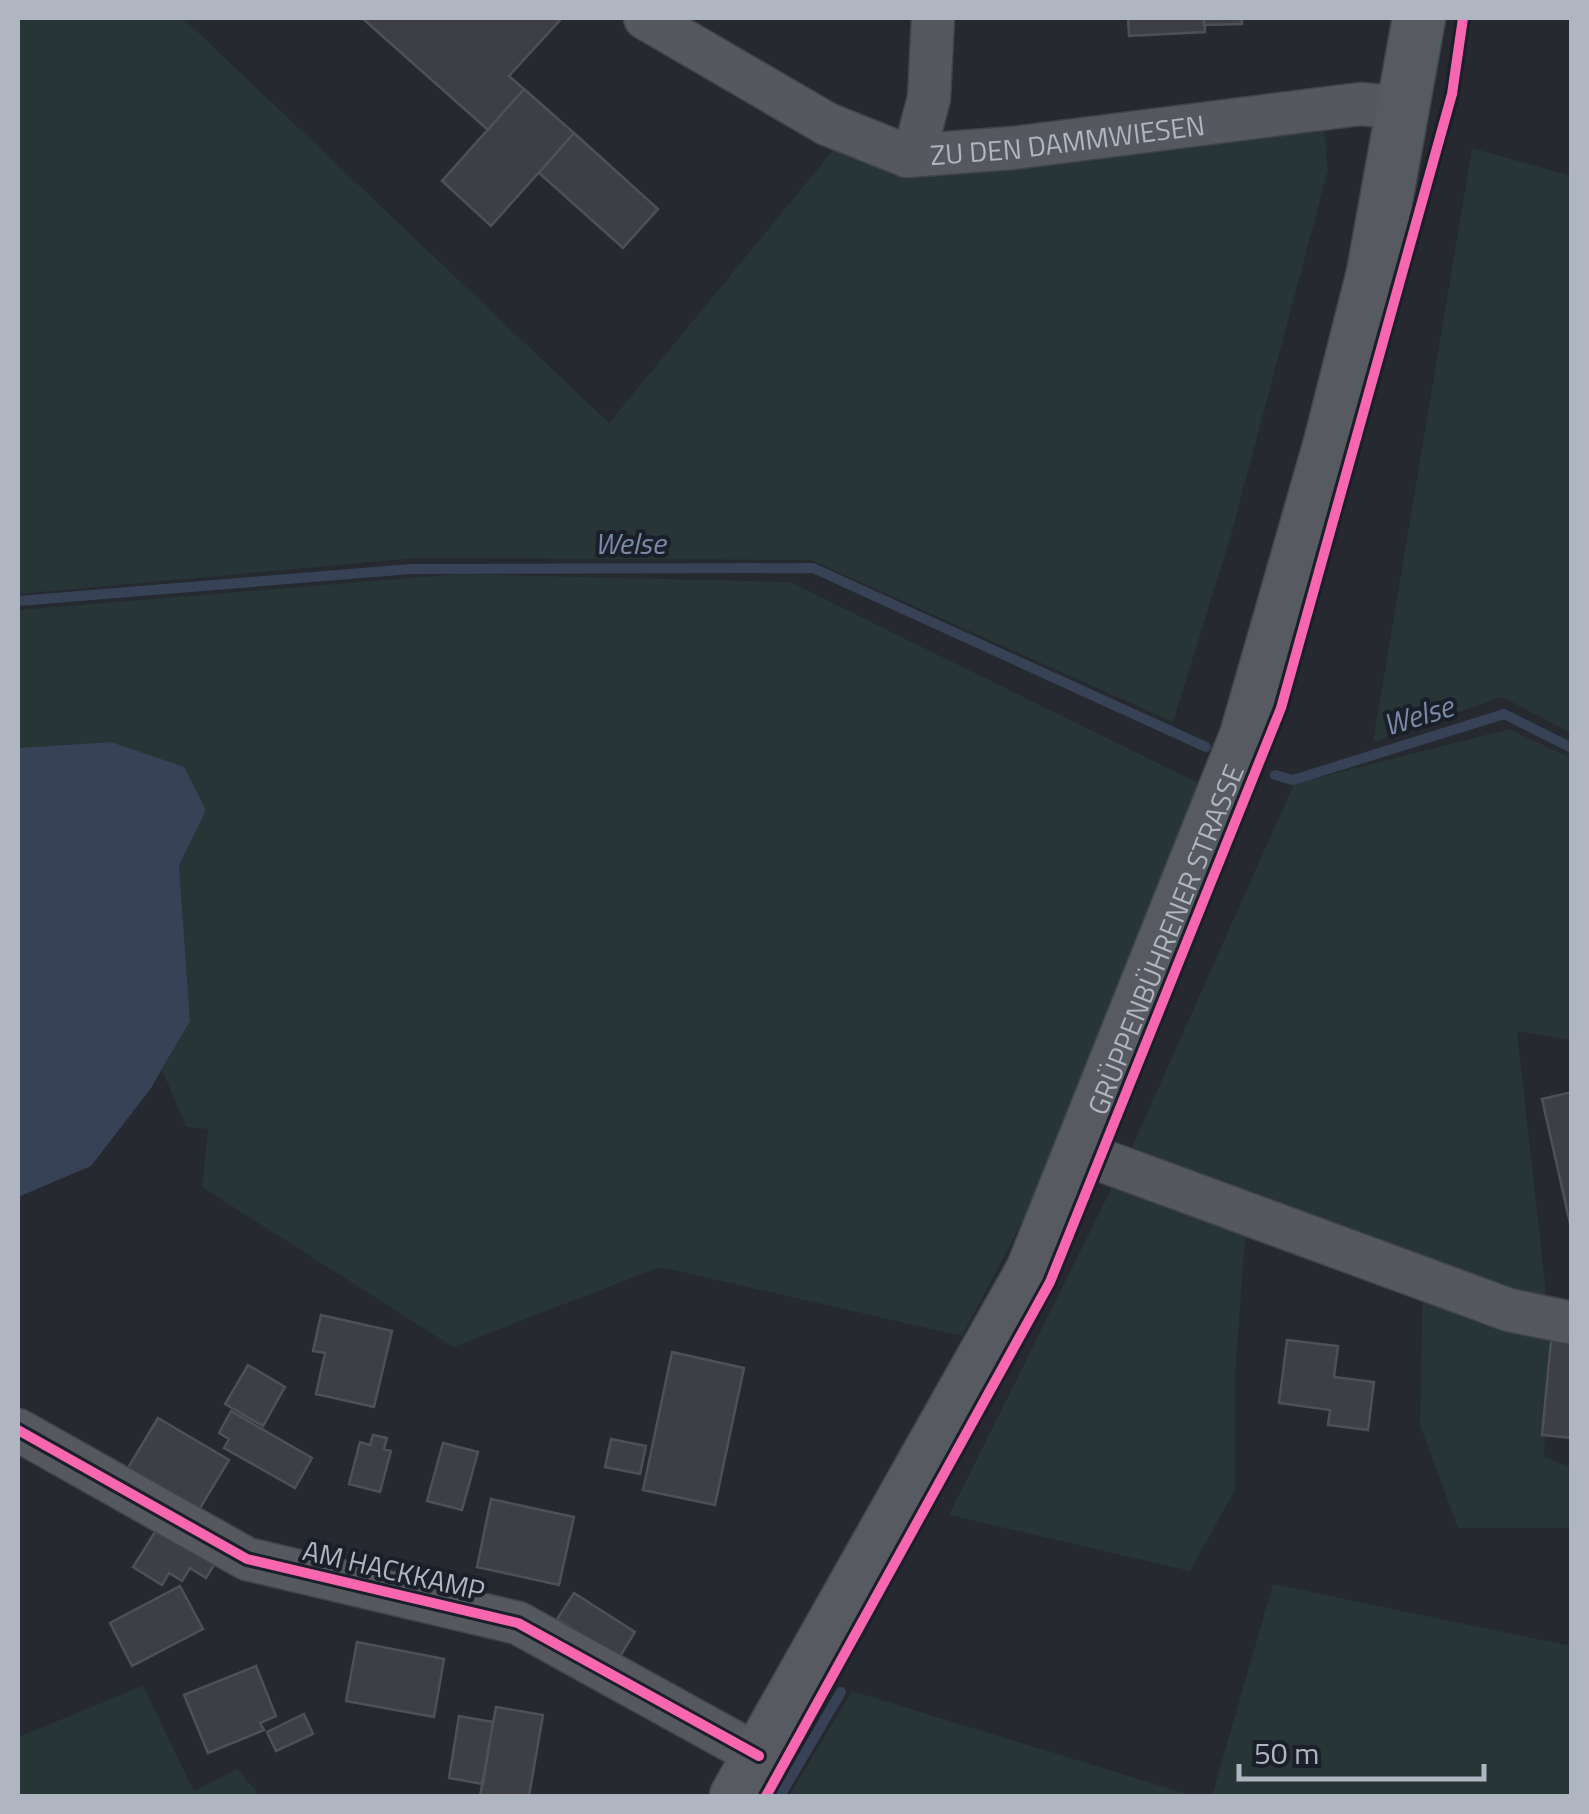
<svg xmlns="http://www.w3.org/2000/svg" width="1589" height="1814" viewBox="0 0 1589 1814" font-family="'Titillium Web',sans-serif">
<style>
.green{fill:#273537}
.water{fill:#374257}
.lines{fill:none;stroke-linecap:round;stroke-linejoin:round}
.stream{stroke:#374257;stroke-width:10}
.building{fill:#3d3f44;stroke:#4d5157;stroke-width:2.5}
.minor-casing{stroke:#414449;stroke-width:45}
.major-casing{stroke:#43464c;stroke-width:55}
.minor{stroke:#55585e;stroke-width:42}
.major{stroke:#575a60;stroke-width:52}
.cycleway-casing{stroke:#1a1f29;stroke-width:16}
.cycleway{stroke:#f766af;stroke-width:10}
.labels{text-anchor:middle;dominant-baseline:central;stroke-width:8;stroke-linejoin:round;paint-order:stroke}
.street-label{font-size:28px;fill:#afb5c1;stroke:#1a1f29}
.water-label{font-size:30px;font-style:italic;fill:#7a8aa6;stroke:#1a1f29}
</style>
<rect width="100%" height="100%" fill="#26292f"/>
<path class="green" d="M 18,18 L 183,18 L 609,423 L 839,143 L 894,176 L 1324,129 L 1328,170 L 1231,535 L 1173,722 L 811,560 L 416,558 L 18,594 Z
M 1472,148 L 1571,176 L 1571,733 L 1502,697 L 1373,742 Z
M 459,574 L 790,582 L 1200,784 L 1069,1134 L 962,1336 L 660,1267 L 453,1347 L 202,1187 L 208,1129 L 186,1127 L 162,1070 L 190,1021 L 179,866 L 206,810 L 111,742 L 18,748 L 18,610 Z
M 1509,729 L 1571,758 L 1571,1040 L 1517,1031 L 1550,1328 L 1544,1457 L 1571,1468 L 1571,1528 L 1458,1528 L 1420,1425 L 1423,1275 L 1248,1200 L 1235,1375 L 1235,1490 L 1190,1571 L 949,1515 L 1131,1149 L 1294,784 Z
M 1273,1584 L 1571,1646 L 1571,1796 L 1212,1796 Z
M 143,1686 L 194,1791 L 238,1769 L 260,1796 L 18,1796 L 18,1737 Z
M 852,1691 L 1194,1796 L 789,1796 Z"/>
<path class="water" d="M 111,742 L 184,767 L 206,810 L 179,866 L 190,1021 L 151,1088 L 91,1166 L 18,1197 L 18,748 Z"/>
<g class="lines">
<path class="stream" d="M 18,601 L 411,569 L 813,568 L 1206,747
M 1275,775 L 1293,780 L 1504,714 L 1572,748
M 780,1796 L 841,1692"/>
</g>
<path class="building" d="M 362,18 L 562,18 L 509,76 L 524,89 L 488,130 Z
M 1128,18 L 1204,18 L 1205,32 L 1129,36 Z
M 1204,18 L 1242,18 L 1242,24 L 1204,25 Z
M 524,89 L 574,133 L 491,226 L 442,181 Z
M 574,133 L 658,209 L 623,248 L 539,173 Z
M 1572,1092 L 1572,1232 L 1542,1099 Z
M 321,1315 L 392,1331 L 374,1407 L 316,1394 L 325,1353 L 313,1351 Z
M 1552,1331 L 1572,1333 L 1572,1438 L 1542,1435 Z
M 1287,1340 L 1338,1346 L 1334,1377 L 1374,1382 L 1368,1430 L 1328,1425 L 1330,1410 L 1279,1403 Z
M 672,1352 L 744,1368 L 715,1505 L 643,1490 Z
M 248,1365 L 285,1387 L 263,1426 L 225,1404 Z
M 231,1411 L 312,1458 L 295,1488 L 224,1448 L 229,1439 L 219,1433 Z
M 158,1418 L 229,1460 L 197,1513 L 126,1471 Z
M 373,1435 L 387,1438 L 384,1449 L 391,1451 L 380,1492 L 349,1484 L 360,1442 L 370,1445 Z
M 611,1439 L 646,1446 L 640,1474 L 605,1467 Z
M 443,1443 L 478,1452 L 462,1510 L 427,1501 Z
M 491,1499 L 574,1517 L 559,1585 L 477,1567 Z
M 160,1524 L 217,1560 L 206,1578 L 190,1568 L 182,1581 L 169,1573 L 162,1585 L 133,1567 Z
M 180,1586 L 203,1629 L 132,1666 L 110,1623 Z
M 574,1593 L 635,1632 L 619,1658 L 557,1619 Z
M 357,1642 L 444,1659 L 434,1717 L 346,1701 Z
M 256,1666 L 276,1716 L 260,1723 L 264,1730 L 208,1753 L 184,1695 Z
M 496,1707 L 543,1715 L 529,1796 L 480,1796 Z
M 304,1714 L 313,1734 L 276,1751 L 267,1732 Z
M 459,1716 L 493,1722 L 483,1784 L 449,1778 Z"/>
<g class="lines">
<g class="minor-casing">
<g id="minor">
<path id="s1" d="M 645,18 L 827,124 L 907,156 L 1013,148 L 1360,104 L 1405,108"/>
<path d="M 914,155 L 929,98 L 933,18"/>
<path d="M 1079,1152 L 1509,1310 L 1572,1323"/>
<path d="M 18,1430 L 247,1559 L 518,1623 L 759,1756"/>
</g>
</g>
<g class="major-casing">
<g id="major">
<path id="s2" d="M 736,1796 L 1032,1271 L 1246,736 L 1330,443 L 1373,273 L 1419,18"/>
</g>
</g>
<use href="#minor" class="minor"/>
<use href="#major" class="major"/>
<g class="cycleway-casing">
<path id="cycleway" d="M 18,1430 L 247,1559 L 518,1623 L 759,1756
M 766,1796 L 1050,1282 L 1281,708 L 1452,94 L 1463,18"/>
</g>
<use href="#cycleway" class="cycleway"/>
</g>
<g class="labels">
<g class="street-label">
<text stroke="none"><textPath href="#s1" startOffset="458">ZU DEN DAMMWIESEN</textPath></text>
<text stroke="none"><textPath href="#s2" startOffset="960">GRÜPPENBÜHRENER STRASSE</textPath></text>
<text transform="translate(394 1570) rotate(13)">AM HACKKAMP</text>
</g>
<g class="water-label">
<text x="630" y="543">Welse</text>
<text transform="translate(1418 715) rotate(-17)">Welse</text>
</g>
</g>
<rect width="1589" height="1814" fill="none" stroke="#afb5c1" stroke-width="40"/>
<path d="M1239 1764v15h245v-15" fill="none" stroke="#afb5c1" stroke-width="5"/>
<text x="1254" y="1764" font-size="30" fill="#afb5c1" stroke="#1a1f29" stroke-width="8" paint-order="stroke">50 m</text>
</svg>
